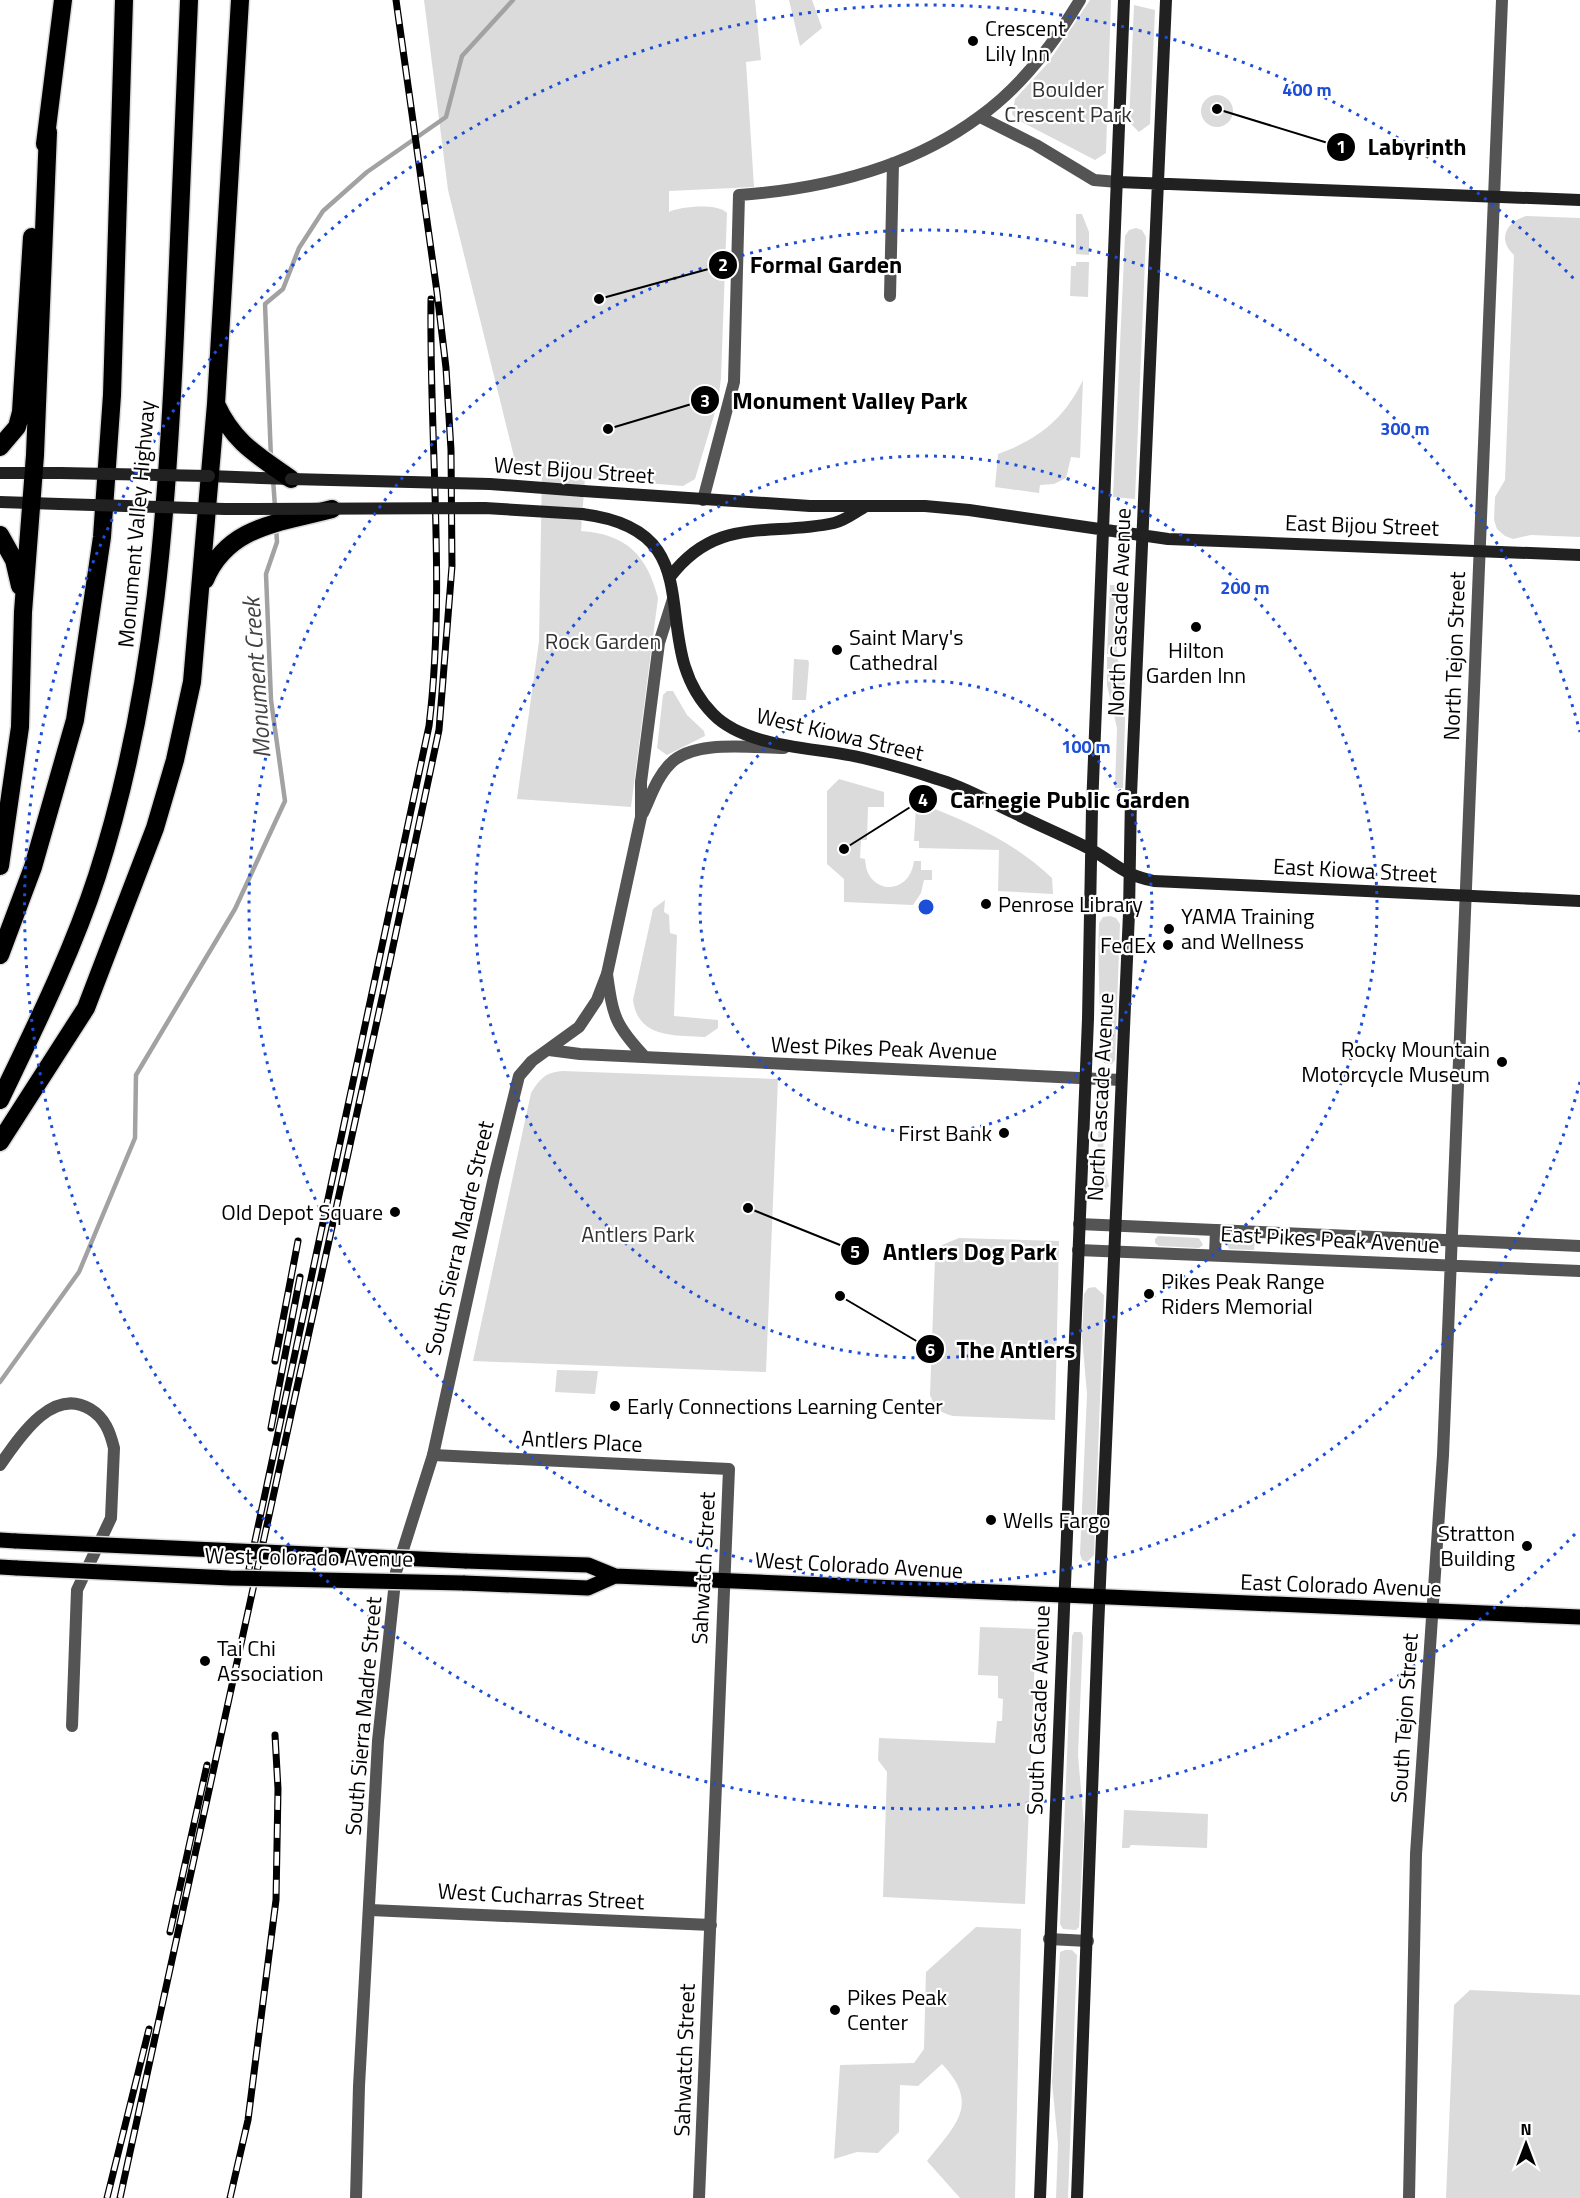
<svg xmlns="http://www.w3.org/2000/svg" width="1580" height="2198" viewBox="0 0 1580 2198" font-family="'Titillium Web',sans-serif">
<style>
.green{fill:#dbdbdb}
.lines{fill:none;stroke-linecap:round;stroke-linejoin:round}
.stream{stroke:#a2a2a2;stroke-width:4.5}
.primary-casing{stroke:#dbdbdb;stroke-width:18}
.motorway-casing{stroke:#dbdbdb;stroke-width:21}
.minor{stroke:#545454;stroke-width:12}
.tertiary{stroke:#545454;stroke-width:12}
.secondary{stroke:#212121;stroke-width:12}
.primary{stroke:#000;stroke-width:15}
.motorway{stroke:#000;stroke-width:18}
.rail-casing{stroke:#000;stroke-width:7}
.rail{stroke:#fff;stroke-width:4.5;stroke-dasharray:14;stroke-linecap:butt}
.primary-bridge-casing{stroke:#dbdbdb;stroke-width:18;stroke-linecap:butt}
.secondary-bridge{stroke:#212121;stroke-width:12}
.primary-bridge{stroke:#000;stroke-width:15}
.ring{fill:none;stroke:#1d4ed8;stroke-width:3;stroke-dasharray:3 6}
.poi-dot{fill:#000;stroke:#fff;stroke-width:2}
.labels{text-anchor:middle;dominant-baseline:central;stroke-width:4.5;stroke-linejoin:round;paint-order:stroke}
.poi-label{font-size:22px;fill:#000;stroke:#fff;text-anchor:start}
.park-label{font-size:22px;fill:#323232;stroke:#fff}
.street-label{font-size:22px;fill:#000;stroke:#fff}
.water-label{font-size:24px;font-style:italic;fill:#434343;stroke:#fff}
.centre{fill:#1d4ed8;stroke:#fff;stroke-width:3}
.ring-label{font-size:18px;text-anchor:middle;font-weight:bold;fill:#1d4ed8;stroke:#fff;stroke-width:4.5;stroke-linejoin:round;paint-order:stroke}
.leader{fill:none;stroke:#000;stroke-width:2}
.callout-dot{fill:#000;stroke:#fff;stroke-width:2}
.mark-label{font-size:18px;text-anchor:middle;font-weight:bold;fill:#fff}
.callout-label{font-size:24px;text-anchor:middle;font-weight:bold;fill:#000;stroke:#fff;stroke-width:4.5;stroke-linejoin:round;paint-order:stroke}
</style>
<rect width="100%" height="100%" fill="#fff"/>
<path class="green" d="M 424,0 L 755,0 L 761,60 L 746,62 L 754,187 L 669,191 L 669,212 C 680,206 719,203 727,213 L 721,378 L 718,402 L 695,479 L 683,486 L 585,478 L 581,531 C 626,534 647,555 658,598 L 631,807 L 517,799 L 539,641 L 542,469 L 517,469 L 448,190 Z
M 789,0 L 812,0 L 822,28 L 800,46 Z
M 1090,0 L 1111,0 L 1106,153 L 1095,160 L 1016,119 L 1012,114 L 1015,99 L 1048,63 Z
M 1134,5 L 1155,10 L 1150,124 L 1139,132 L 1129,122 Z
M1201 111a16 16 0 1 1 32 0a16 16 0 1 1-32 0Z
M 1076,214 L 1082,214 L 1089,232 L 1089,255 L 1076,254 Z
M 1526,216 L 1580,218 L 1580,537 L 1531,535 L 1513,539 L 1505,536 L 1497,529 L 1494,520 L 1495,497 L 1505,480 L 1514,255 C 1497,240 1506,222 1526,216 Z
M 1136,228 L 1142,230 L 1146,237 L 1135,499 L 1113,497 L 1125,236 L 1129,230 Z
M 1076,262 L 1089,262 L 1088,297 L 1070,296 L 1071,266 L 1076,266 Z
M 1083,380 L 1080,458 L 1071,457 L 1066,478 L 1054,484 L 1040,485 L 1039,493 L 995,487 L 998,454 C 1039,439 1064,419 1083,380 Z
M 1110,585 L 1118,585 L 1117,654 L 1107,654 Z
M 1107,657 L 1117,657 L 1126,687 L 1123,788 L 1115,788 L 1117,728 L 1107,685 Z
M 794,659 L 808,660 L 809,663 L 806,700 L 792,700 Z
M 667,691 L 673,691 L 687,715 L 704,731 L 705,736 L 667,755 L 657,748 L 663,695 Z
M 839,779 L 884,792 L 884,807 L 868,807 L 867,840 L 861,840 L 860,858 L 865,859 C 866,873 871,883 886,887 C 902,888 912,877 914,861 L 921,861 L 921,870 L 932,870 L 932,880 L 924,880 L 921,893 L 913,905 L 844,902 L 844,879 L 827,864 L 827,791 Z
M 920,803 C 969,822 1014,842 1052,878 L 1053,894 L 998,891 L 999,850 L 919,848 L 919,841 L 914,841 L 916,808 Z
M 665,900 L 664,912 L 669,915 L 670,933 L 677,935 L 674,1016 L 718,1020 L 718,1028 L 705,1037 C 675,1035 638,1039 633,1000 L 653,909 Z
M 1110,916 L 1116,918 L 1120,924 L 1115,1060 L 1112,1064 L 1104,1063 L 1101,1058 C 1101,1012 1097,969 1099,923 L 1103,917 Z
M 563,1071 L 778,1079 L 766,1372 L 473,1361 L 531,1093 C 540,1079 545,1072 563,1071 Z
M 1102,1091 L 1105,1093 L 1103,1161 L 1109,1186 L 1105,1190 L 1096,1185 L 1100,1092 Z
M 1158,1236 L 1199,1238 L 1203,1245 L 1199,1248 L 1159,1246 L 1155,1243 L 1155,1239 Z
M 959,1238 L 1059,1241 L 1055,1420 L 953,1416 C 940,1413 935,1408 930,1395 L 935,1258 L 942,1245 Z
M 1229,1239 L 1255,1240 L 1254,1250 L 1229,1249 L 1226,1242 Z
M 1095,1287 L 1104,1295 L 1094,1555 L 1087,1562 L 1082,1560 L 1080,1554 L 1087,1394 L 1082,1337 L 1084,1294 L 1088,1288 Z
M 557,1370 L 598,1371 L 595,1394 L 555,1392 Z
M 980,1627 L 1036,1629 L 1025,1904 L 883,1897 L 887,1772 L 878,1760 L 879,1738 L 995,1743 L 997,1721 L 1002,1721 L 1003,1699 L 998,1698 L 998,1676 L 978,1675 Z
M 1074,1632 L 1081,1632 L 1083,1636 L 1078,1755 L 1084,1825 L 1079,1927 L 1076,1930 L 1063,1929 L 1060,1924 L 1072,1636 Z
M 1124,1810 L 1208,1814 L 1207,1848 L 1131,1845 L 1129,1848 L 1122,1848 Z
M 976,1927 L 1021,1929 L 1015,2198 L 960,2198 L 927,2161 C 955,2125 981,2105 942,2064 L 918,2086 L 900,2085 L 899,2132 L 878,2153 L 857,2152 L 834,2159 L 840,2065 L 914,2063 L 924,2049 L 926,1972 Z
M 1065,1950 L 1072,1950 L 1077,1955 L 1068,2198 L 1056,2198 L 1058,2144 L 1052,2082 L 1060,1952 Z
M 1470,1990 L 1580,1995 L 1580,2198 L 1446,2198 L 1454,2005 Z"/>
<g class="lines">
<path class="stream" d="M 271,459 L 265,304 L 283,289 L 299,248 L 323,211 L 367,172 L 446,117 L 462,56 L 513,0
M 273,479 L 275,507
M 0,1382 L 79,1272 L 135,1138 L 136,1075 L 235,909 L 285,801 L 271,700 L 266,574 L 277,542 L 276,527"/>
<g class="primary-casing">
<path id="primary" d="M 0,1540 L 16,1541
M 465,1561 L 588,1565 L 615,1576 L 1580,1617
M 0,1567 L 17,1568
M 463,1583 L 588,1588 L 615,1576"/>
</g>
<g class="motorway-casing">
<path id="motorway" d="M 45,144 L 63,0
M 216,404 C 234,443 257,455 291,479
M 0,447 L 17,427 L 21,412 L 32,237
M 0,535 L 14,560 L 20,586
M 205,580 C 228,525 281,523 332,509
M 0,866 L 20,727 L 23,612 L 35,455 L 48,132
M 0,955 L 33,867 L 75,720 L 102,537 L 112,395 L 124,0
M 0,1100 C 35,1027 72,953 97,876 C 156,693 168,502 176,311 C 180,208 185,104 189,0
M 0,1142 L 86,1008 L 155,828 L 175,760 L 192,682 L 216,404 L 240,0"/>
</g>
<path class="minor" d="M 980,117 L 1036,145 L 1094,180 L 1118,182
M 890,296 L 893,163
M 703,500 L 734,382 L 739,195 C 823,189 910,168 979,117 C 1020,88 1055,42 1080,0
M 607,974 C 613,1017 615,1025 645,1057
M 549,1050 L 580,1054 L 1121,1080
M 1215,1255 L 1216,1230
M 433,1455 L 729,1469 L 699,2198
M 0,1465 C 19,1438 52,1386 90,1409 C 105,1418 110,1432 114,1448 L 111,1518 L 77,1590 L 72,1726
M 370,1910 L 711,1925
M 1049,1939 L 1088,1941"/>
<path class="tertiary" d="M 643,813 C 651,796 657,777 670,764 C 693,739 753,748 784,748
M 1079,1224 L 1580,1246
M 1078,1250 L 1580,1271
M 356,2198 L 359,2086 L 378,1741 L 396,1572 L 433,1455 L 494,1177 L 519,1076 L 532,1061 L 579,1027 L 597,1000 L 607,974 L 641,817 L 641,782 L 659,643 L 673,599
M 1409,2198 L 1416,1854 L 1443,1455 L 1502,0"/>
<path class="secondary" d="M 1118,182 L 1580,200
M 0,473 L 61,473
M 209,476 L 290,479
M 583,491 L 810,506 L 925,506 L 969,510 L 1168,539 L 1580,555
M 0,502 L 60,504
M 582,514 C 721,531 641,642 713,714 C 747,749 818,747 863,758 C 888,764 913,771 937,779 C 963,786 988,801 1012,812 C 1038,825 1065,836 1090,849 C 1117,864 1121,874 1154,881 L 1580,901
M 670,577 C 717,515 769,537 834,523 C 844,521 854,513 863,508
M 1040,2198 L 1088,1019 L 1092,808 L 1124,0
M 1077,2198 L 1098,1629 L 1129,913 L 1131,795 L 1166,0"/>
<use href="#primary" class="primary"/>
<use href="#motorway" class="motorway"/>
<g class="rail-casing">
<path id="rail" d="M 275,1361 L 298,1241
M 271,1428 L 300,1277
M 249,1569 L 429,726 C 446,585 429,441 431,299
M 170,1932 L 207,1765
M 107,2198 L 149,2029
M 120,2198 L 384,989 L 439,730 L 452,566 L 451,450 L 446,368 L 437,292 L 396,0
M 230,2198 L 248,2120 L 276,1900 L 278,1789 L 275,1735"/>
</g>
<use href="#rail" class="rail"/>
<g class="primary-bridge-casing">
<path id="primary-bridge" d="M 16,1541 L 465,1561
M 17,1568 L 230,1578 L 463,1583"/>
</g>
<path class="secondary-bridge" d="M 61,473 L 209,476
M 291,479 L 490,484 L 583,491
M 60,504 L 225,509 L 485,508 L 582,514"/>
<use href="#primary-bridge" class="primary-bridge"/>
</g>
<g class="ring">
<circle cx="926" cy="907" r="226"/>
<circle cx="926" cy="907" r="451"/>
<path d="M1580 1082A677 677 0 1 1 1580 732"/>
<path d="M1575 1534A902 902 0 1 1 1575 280"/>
</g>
<g class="poi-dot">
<circle cx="973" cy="41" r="6"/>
<circle cx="1196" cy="627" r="6"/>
<circle cx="837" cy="650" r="6"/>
<circle cx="986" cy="904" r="6"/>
<circle cx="1169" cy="929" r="6"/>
<circle cx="1168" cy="945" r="6"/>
<circle cx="1502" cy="1062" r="6"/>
<circle cx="1004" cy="1133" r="6"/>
<circle cx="395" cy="1212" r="6"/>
<circle cx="1149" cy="1294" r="6"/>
<circle cx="615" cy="1406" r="6"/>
<circle cx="991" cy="1520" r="6"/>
<circle cx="1527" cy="1546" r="6"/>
<circle cx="205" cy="1661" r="6"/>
<circle cx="835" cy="2010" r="6"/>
</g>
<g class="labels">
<g class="poi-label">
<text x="985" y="28">Crescent<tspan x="985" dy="25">Lily Inn</tspan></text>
<text x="849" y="637">Saint Mary's<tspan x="849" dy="25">Cathedral</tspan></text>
<text x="1196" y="650" text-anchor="middle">Hilton<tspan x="1196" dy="25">Garden Inn</tspan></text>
<text x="998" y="904">Penrose Library</text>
<text x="1181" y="916">YAMA Training<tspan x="1181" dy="25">and Wellness</tspan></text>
<text x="1156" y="945" text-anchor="end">FedEx</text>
<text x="1490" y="1049" text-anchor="end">Rocky Mountain<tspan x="1490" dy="25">Motorcycle Museum</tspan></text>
<text x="992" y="1133" text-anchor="end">First Bank</text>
<text x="383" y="1212" text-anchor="end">Old Depot Square</text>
<text x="1161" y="1281">Pikes Peak Range<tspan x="1161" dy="25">Riders Memorial</tspan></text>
<text x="627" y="1406">Early Connections Learning Center</text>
<text x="1003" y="1520">Wells Fargo</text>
<text x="1515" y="1533" text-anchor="end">Stratton<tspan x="1515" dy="25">Building</tspan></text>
<text x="217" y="1648">Tai Chi<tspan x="217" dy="25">Association</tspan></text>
<text x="847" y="1997">Pikes Peak<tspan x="847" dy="25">Center</tspan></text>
</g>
<g class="park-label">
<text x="1068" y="89">Boulder<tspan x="1068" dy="25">Crescent Park</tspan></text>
<text x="603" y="641">Rock Garden</text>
<text x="638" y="1234">Antlers Park</text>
</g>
<g class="street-label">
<text transform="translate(574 470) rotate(4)">West Bijou Street</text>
<text transform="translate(136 524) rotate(-85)">Monument Valley Highway</text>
<text transform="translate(1362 525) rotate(2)">East Bijou Street</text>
<text transform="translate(1119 612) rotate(-88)">North Cascade Avenue</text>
<text transform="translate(1454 656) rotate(-88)">North Tejon Street</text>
<text transform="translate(840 734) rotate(13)">West Kiowa Street</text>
<text transform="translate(1355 870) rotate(3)">East Kiowa Street</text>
<text transform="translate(884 1048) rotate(2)">West Pikes Peak Avenue</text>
<text transform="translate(1100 1097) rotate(-87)">North Cascade Avenue</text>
<text transform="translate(459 1238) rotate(-77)">South Sierra Madre Street</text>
<text transform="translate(1330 1239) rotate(3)">East Pikes Peak Avenue</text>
<text transform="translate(582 1441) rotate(3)">Antlers Place</text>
<text transform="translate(309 1557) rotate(1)">West Colorado Avenue</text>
<text transform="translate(859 1565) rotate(3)">West Colorado Avenue</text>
<text transform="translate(703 1568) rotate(-87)">Sahwatch Street</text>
<text transform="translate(1341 1585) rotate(2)">East Colorado Avenue</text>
<text transform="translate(1038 1710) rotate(-88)">South Cascade Avenue</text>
<text transform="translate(363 1716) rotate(-85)">South Sierra Madre Street</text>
<text transform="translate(1404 1718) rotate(-86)">South Tejon Street</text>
<text transform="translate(541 1896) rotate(3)">West Cucharras Street</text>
<text transform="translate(684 2060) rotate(-88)">Sahwatch Street</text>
</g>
<g class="water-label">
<text transform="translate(256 678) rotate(-94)">Monument Creek</text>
</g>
</g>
<circle cx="926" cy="907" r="9" class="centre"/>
<g class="ring-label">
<text x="1307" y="96">400 m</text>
<text x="1405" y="435">300 m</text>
<text x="1245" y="594">200 m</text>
<text x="1086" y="753">100 m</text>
</g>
<path class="leader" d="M1217 109L1341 147M599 299L723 265M608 429L705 400M844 849L923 799M748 1208L855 1251M840 1296L930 1349"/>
<g class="callout-dot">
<circle cx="1217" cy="109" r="6"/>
<circle cx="599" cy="299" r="6"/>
<circle cx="608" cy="429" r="6"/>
<circle cx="844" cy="849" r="6"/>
<circle cx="748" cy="1208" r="6"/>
<circle cx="840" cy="1296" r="6"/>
<circle cx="1341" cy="147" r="15"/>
<circle cx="723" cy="265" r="15"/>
<circle cx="705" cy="400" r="15"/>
<circle cx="923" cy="799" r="15"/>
<circle cx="855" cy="1251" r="15"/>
<circle cx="930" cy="1349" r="15"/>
</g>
<g class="mark-label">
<text x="1341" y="153">1</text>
<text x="723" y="271">2</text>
<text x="705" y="407">3</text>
<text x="923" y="806">4</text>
<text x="855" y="1258">5</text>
<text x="930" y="1356">6</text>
</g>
<g class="callout-label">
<text x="1417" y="155">Labyrinth</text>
<text x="826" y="273">Formal Garden</text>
<text x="850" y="409">Monument Valley Park</text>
<text x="1070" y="808">Carnegie Public Garden</text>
<text x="970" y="1260">Antlers Dog Park</text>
<text x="1016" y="1358">The Antlers</text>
</g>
<g transform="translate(1526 2144)" stroke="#ffffff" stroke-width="4.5" paint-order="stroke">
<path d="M0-4.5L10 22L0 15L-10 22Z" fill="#000000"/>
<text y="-9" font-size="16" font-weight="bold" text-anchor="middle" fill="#000000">N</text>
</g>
</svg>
